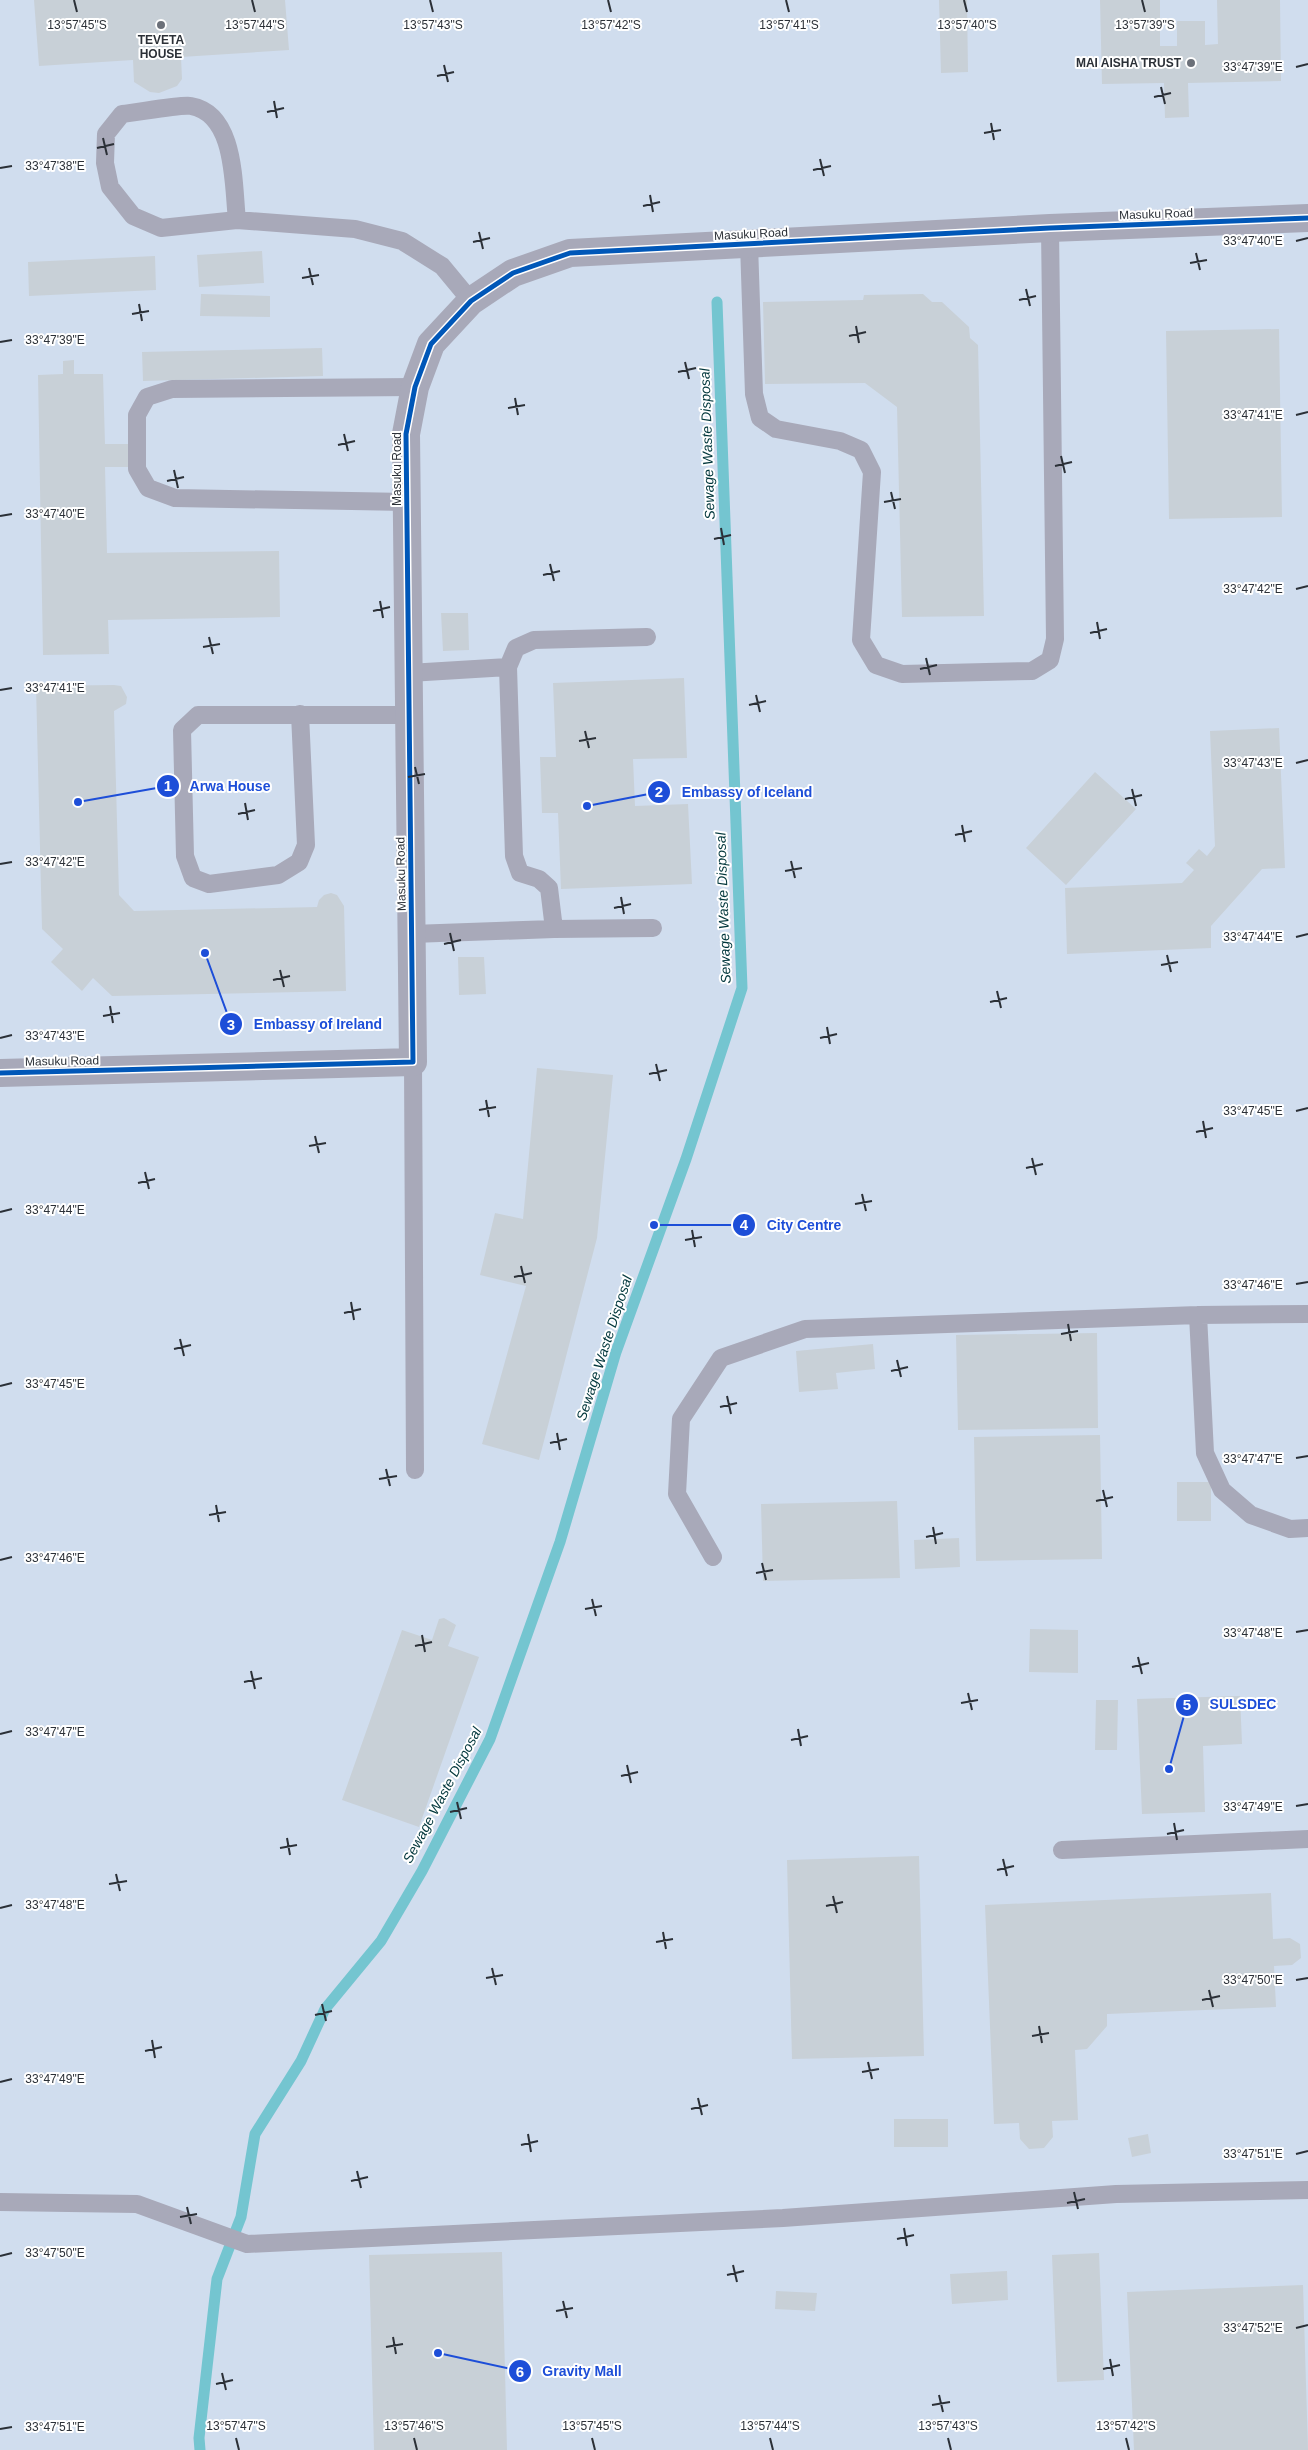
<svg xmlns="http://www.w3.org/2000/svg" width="1308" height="2450" viewBox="0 0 1308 2450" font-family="Helvetica,sans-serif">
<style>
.built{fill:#d0ddee}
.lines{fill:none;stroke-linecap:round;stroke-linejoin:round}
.stream{stroke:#74c5d0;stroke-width:11}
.building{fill:#c8d0d7}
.service{stroke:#a8a9b9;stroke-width:18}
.minor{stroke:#a8a9b9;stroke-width:28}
.cycleway-casing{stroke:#fff;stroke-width:8}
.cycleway{stroke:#0057b8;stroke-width:5}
.ticks{fill:none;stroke:#2b3037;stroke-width:2}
.poi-dot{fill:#6b7079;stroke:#fff;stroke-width:2}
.labels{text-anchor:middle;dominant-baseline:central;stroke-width:4;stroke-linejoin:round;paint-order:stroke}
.poi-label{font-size:12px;font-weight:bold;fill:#2b3037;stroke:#fff}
.street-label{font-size:12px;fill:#2b3037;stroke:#fff}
.water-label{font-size:14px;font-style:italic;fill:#00363b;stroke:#fff}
.ticks-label{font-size:12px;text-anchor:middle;fill:#2b3037;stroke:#fff;stroke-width:4;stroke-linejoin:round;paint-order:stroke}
.leader{fill:none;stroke:#1d4ed8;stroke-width:2}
.callout-dot{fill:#1d4ed8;stroke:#fff;stroke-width:2}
.mark-label{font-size:15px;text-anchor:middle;font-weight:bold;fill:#fff}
.callout-label{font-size:14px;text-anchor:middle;font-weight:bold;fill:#1d4ed8;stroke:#fff;stroke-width:4;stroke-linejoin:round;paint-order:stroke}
</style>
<rect width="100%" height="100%" fill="#e1e8f3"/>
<path class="built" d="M 0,0 L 1308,0 L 1308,2450 L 0,2450 Z"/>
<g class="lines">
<path class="stream" d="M 200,2450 L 199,2438 L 217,2279 L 241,2217 L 255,2134 L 301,2061 L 325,2009 L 381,1941 L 422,1871 L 490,1739 L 560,1542 L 616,1352 L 686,1159 L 742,988 L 717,302"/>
</g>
<path class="building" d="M 34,0 L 285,0 L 289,50 L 181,57 L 182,79 L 177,86 L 159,93 L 150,92 L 134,82 L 133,60 L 39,66 Z
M 939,0 L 967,0 L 968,72 L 941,73 Z
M 1100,0 L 1160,0 L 1160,46 L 1177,46 L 1177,21 L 1205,21 L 1205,45 L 1218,44 L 1217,0 L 1280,0 L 1281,81 L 1188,83 L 1189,117 L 1165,118 L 1164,83 L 1102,84 Z
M 262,251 L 264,283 L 199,287 L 197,255 Z
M 155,256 L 156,290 L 29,296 L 28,262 Z
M 201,294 L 270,296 L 270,317 L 200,316 Z
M 923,294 L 932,302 L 942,302 L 969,327 L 970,338 L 978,345 L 984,616 L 902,617 L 897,407 L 865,383 L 765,384 L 763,302 L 863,300 L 864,295 Z
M 1279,329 L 1282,517 L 1169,519 L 1166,331 Z
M 322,348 L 323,376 L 143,381 L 142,352 Z
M 74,360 L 74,374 L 103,374 L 105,444 L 129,444 L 130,467 L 105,467 L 107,553 L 279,551 L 280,617 L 108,620 L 109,654 L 43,655 L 38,375 L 63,374 L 63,361 Z
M 441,613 L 468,613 L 469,650 L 443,651 Z
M 684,678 L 687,758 L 633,759 L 635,806 L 688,804 L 692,884 L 561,889 L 558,813 L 542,813 L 540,757 L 556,757 L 553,683 Z
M 114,685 L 121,686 L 127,697 L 126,704 L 114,711 L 119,895 L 134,911 L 317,907 L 319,900 L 324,895 L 331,893 L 337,895 L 344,906 L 346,991 L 112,996 L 93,978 L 82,991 L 51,962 L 63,949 L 42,929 L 36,686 Z
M 1279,728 L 1285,868 L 1262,869 L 1211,926 L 1211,948 L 1067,954 L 1065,888 L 1182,883 L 1194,870 L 1186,863 L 1199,849 L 1207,856 L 1215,846 L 1210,731 Z
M 1095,772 L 1136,809 L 1066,885 L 1026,848 Z
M 458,957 L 484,957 L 486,994 L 459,995 Z
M 537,1068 L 613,1075 L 597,1238 L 539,1460 L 482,1444 L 526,1286 L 480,1275 L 495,1213 L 523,1219 Z
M 1097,1333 L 1098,1428 L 958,1430 L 956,1335 Z
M 873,1344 L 875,1369 L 836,1373 L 838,1389 L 799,1392 L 796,1351 Z
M 1100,1435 L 1102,1559 L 976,1561 L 974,1437 Z
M 1177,1482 L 1211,1482 L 1211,1521 L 1177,1521 Z
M 897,1501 L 900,1578 L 763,1581 L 761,1504 Z
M 959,1538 L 960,1567 L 915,1569 L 914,1540 Z
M 444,1618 L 456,1625 L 448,1646 L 479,1657 L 419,1827 L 342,1800 L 402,1630 L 432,1640 L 439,1619 Z
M 1030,1629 L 1078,1630 L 1078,1673 L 1029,1672 Z
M 1240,1696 L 1242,1744 L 1203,1746 L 1205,1812 L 1142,1814 L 1137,1699 Z
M 1096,1700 L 1118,1700 L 1117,1750 L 1095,1750 Z
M 919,1856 L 924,2056 L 792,2059 L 787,1860 Z
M 1271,1893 L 1273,1939 L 1290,1938 L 1300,1944 L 1301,1958 L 1292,1965 L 1274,1966 L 1276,2007 L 1107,2014 L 1107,2026 L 1087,2049 L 1075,2050 L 1078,2120 L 1052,2121 L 1053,2137 L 1044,2148 L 1029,2149 L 1020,2139 L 1019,2123 L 994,2124 L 985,1905 Z
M 894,2119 L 948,2119 L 948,2147 L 894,2147 Z
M 1148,2134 L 1151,2153 L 1132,2157 L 1128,2138 Z
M 502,2252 L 507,2450 L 374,2450 L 369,2255 Z
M 1099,2253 L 1104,2380 L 1057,2382 L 1052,2255 Z
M 1007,2271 L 1008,2300 L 952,2304 L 950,2274 Z
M 1303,2285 L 1308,2450 L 1134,2450 L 1127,2292 Z
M 776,2291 L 817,2293 L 815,2311 L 775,2309 Z"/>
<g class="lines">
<path class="service" d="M 237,220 C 233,184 236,114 191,106 C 180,104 136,113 122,114 L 106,134 L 105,163 L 110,187 L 133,216 L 161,228 L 237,220 L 355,229 L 402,241 L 442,266 L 471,301
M 749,244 L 754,394 L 760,418 L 776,429 L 840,441 L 861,450 L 872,472 L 861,640 L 876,665 L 902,674 L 1032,671 L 1050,660 L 1055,639 L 1050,228
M 407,502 L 175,498 L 148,488 L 137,469 L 137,415 L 147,397 L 172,389 L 415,387
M 647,637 L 534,640 L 516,648 L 508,667 L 514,856 L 520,873 L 539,879 L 549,888 L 554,929 L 653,928
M 409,673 L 508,667
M 300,714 L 306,845 L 299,862 L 278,875 L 209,884 L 193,878 L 185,856 L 182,730 L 198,715 L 409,715
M 412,934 L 554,929
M 413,1062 L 415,1470
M 1198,1315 L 1205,1453 L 1222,1490 L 1251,1515 L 1290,1529 L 1308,1528
M 713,1557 L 677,1494 L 681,1419 L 721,1358 L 805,1329 L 1198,1315 L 1308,1314
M 1062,1850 L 1308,1839
M 0,2202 L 137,2204 L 247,2244 L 783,2218 L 1116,2194 L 1308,2190"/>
<path class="minor" d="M 0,1073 L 413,1062 L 406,434 L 415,387 L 431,344 L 471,301 L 513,273 L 570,253 L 1050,228 L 1308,218"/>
<g class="cycleway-casing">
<path id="cycleway" d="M 0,1073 L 413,1062 L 406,434 L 415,387 L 431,344 L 471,301 L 513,273 L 570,253 L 1050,228 L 1308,218"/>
</g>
<use href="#cycleway" class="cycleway"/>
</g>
<path class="ticks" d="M 74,0 L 77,12M 252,0 L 255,12M 430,0 L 433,12M 608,0 L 611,12M 786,0 L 789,12M 964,0 L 967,12M 1142,0 L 1145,12M 444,65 L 448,82M 1296,67 L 1308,64M 437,76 L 454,72M 1161,87 L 1165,104M 1154,97 L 1171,93M 274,101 L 277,118M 267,112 L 284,108M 991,123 L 994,140M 984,133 L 1001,130M 103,138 L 107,155M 97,148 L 114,144M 820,159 L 824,176M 0,168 L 12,166M 813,170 L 831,166M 650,195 L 653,212M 643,206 L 660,202M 479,232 L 483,249M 1296,241 L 1308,238M 473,242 L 490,238M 1196,253 L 1200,270M 1190,263 L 1207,260M 309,268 L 313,285M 302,278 L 319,275M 1026,289 L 1030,306M 1019,300 L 1036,296M 139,304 L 142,321M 132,314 L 149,311M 856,326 L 859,343M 849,336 L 866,332M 0,342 L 12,340M 685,362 L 689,379M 678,372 L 696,368M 515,398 L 518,415M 508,408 L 525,405M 1296,415 L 1308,412M 344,434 L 348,451M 338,445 L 355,441M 1061,456 L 1065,473M 1055,466 L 1072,462M 174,470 L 178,488M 167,481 L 184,477M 891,492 L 895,509M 884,502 L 901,499M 0,516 L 12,514M 721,528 L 724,545M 714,539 L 731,535M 550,564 L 554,581M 543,575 L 560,571M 1296,589 L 1308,586M 380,601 L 383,618M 373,611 L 390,607M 1097,622 L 1100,639M 1090,633 L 1107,629M 209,637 L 213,654M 203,647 L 220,644M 926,658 L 930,675M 920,669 L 937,665M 0,690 L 12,688M 756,695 L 760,712M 749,705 L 766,701M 585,731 L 589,748M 579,741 L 596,738M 1296,763 L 1308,760M 415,767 L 419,784M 408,777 L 425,774M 1132,789 L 1136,806M 1125,799 L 1142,795M 245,803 L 248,820M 238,814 L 255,810M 962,825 L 965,842M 955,835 L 972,831M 791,861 L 795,878M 0,864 L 12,862M 785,871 L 802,868M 621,897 L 624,914M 614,908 L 631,904M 450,933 L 454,951M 1296,937 L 1308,934M 444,944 L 461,940M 1167,955 L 1171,972M 1161,965 L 1178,962M 280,970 L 284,987M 273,980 L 290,976M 997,991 L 1001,1008M 990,1002 L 1007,998M 110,1006 L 113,1023M 103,1016 L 120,1013M 827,1027 L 830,1044M 0,1038 L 12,1035M 820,1038 L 837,1034M 656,1064 L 660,1081M 649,1074 L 667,1070M 486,1100 L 489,1117M 479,1110 L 496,1107M 1296,1111 L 1308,1108M 1203,1121 L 1206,1138M 1196,1132 L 1213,1128M 315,1136 L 319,1153M 309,1146 L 326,1143M 1032,1158 L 1036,1175M 1026,1168 L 1043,1164M 145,1172 L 149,1189M 138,1183 L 155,1179M 862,1194 L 866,1211M 855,1204 L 872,1201M 0,1212 L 12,1209M 692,1230 L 695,1247M 685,1240 L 702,1237M 521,1266 L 525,1283M 514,1277 L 532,1273M 1296,1284 L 1308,1282M 351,1302 L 354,1320M 344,1313 L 361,1309M 1068,1324 L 1071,1341M 1061,1334 L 1078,1331M 180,1339 L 184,1356M 174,1349 L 191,1345M 897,1360 L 901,1377M 891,1371 L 908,1367M 0,1386 L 12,1383M 727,1396 L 731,1414M 720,1407 L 737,1403M 557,1433 L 560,1450M 550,1443 L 567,1439M 1296,1458 L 1308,1456M 386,1469 L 390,1486M 379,1479 L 397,1476M 1103,1490 L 1107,1507M 1096,1501 L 1113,1497M 216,1505 L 219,1522M 209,1515 L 226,1512M 933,1527 L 936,1544M 926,1537 L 943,1533M 0,1560 L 12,1557M 762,1563 L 766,1580M 756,1573 L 773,1570M 592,1599 L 596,1616M 585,1609 L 602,1606M 1296,1632 L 1308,1630M 422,1635 L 425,1652M 415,1646 L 432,1642M 1138,1657 L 1142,1674M 1132,1667 L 1149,1663M 251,1671 L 255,1689M 244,1682 L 262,1678M 968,1693 L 972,1710M 961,1703 L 978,1700M 798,1729 L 801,1746M 0,1734 L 12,1731M 791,1740 L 808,1736M 627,1765 L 631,1783M 621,1776 L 638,1772M 457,1802 L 461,1819M 1296,1806 L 1308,1804M 450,1812 L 467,1808M 1174,1823 L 1177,1840M 1167,1834 L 1184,1830M 287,1838 L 290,1855M 280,1848 L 297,1845M 1003,1859 L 1007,1876M 997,1870 L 1014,1866M 116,1874 L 120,1891M 109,1884 L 127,1881M 833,1896 L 837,1913M 826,1906 L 843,1902M 0,1908 L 12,1905M 663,1932 L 666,1949M 656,1942 L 673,1939M 492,1968 L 496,1985M 486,1978 L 503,1975M 1296,1980 L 1308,1978M 1209,1990 L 1213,2007M 1202,2000 L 1220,1996M 322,2004 L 326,2021M 315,2015 L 332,2011M 1039,2026 L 1042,2043M 1032,2036 L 1049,2033M 152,2040 L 155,2058M 145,2051 L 162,2047M 868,2062 L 872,2079M 862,2072 L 879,2069M 0,2082 L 12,2079M 698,2098 L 702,2115M 691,2109 L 708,2105M 528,2134 L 531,2152M 521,2145 L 538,2141M 1296,2154 L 1308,2151M 357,2171 L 361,2188M 351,2181 L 368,2177M 1074,2192 L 1078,2209M 1067,2203 L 1085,2199M 187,2207 L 191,2224M 180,2217 L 197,2214M 904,2228 L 907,2246M 897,2239 L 914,2235M 0,2256 L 12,2253M 733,2265 L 737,2282M 727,2275 L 744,2271M 563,2301 L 567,2318M 556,2311 L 573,2308M 1296,2328 L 1308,2325M 393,2337 L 396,2354M 386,2347 L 403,2344M 1110,2359 L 1113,2376M 1103,2369 L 1120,2365M 222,2373 L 226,2390M 216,2384 L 233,2380M 939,2395 L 943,2412M 932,2405 L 950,2402M 0,2429 L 12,2427M 236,2438 L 239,2450M 414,2438 L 417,2450M 592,2438 L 595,2450M 770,2438 L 773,2450M 948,2438 L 951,2450M 1126,2438 L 1129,2450"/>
<g class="poi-dot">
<circle cx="161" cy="25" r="5"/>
<circle cx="1191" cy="63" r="5"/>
</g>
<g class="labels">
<g class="poi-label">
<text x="161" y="40">TEVETA<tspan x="161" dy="14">HOUSE</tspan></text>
<text x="1181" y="63" text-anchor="end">MAI AISHA TRUST</text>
</g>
<g class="street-label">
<text transform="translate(1156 214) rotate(-2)">Masuku Road</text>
<text transform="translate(751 234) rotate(-3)">Masuku Road</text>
<text transform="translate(397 469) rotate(-90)">Masuku Road</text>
<text transform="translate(401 874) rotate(-91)">Masuku Road</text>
<text transform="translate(62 1061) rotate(-1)">Masuku Road</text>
</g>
<g class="water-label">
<text transform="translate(707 444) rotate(-92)">Sewage Waste Disposal</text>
<text transform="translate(723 908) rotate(-92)">Sewage Waste Disposal</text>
<text transform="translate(604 1348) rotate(-72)">Sewage Waste Disposal</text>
<text transform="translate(442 1795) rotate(-62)">Sewage Waste Disposal</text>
</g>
</g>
<g class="ticks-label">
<text x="77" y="29">13°57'45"S</text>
<text x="255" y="29">13°57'44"S</text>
<text x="433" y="29">13°57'43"S</text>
<text x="611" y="29">13°57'42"S</text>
<text x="789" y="29">13°57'41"S</text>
<text x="967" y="29">13°57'40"S</text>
<text x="1145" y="29">13°57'39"S</text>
<text x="1253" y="71">33°47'39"E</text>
<text x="55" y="170">33°47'38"E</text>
<text x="1253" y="245">33°47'40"E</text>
<text x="55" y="344">33°47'39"E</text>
<text x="1253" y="419">33°47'41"E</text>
<text x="55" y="518">33°47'40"E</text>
<text x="1253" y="593">33°47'42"E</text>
<text x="55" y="692">33°47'41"E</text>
<text x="1253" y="767">33°47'43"E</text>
<text x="55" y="866">33°47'42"E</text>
<text x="1253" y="941">33°47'44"E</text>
<text x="55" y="1040">33°47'43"E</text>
<text x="1253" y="1115">33°47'45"E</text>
<text x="55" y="1214">33°47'44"E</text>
<text x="1253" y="1289">33°47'46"E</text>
<text x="55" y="1388">33°47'45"E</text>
<text x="1253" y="1463">33°47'47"E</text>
<text x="55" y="1562">33°47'46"E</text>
<text x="1253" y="1637">33°47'48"E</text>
<text x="55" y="1736">33°47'47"E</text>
<text x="1253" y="1811">33°47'49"E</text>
<text x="55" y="1909">33°47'48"E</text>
<text x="1253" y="1984">33°47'50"E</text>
<text x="55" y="2083">33°47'49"E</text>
<text x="1253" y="2158">33°47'51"E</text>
<text x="55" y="2257">33°47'50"E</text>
<text x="1253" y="2332">33°47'52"E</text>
<text x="236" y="2430">13°57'47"S</text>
<text x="414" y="2430">13°57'46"S</text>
<text x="592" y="2430">13°57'45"S</text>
<text x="770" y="2430">13°57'44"S</text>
<text x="948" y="2430">13°57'43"S</text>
<text x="1126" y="2430">13°57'42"S</text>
<text x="55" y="2431">33°47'51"E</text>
</g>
<path class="leader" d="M78 802L168 786M587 806L659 792M205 953L231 1024M654 1225L744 1225M1169 1769L1187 1705M438 2353L520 2371"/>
<g class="callout-dot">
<circle cx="78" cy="802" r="5"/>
<circle cx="587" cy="806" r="5"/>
<circle cx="205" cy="953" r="5"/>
<circle cx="654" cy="1225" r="5"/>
<circle cx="1169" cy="1769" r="5"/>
<circle cx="438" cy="2353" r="5"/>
<circle cx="168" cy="786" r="12"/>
<circle cx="659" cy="792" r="12"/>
<circle cx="231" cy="1024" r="12"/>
<circle cx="744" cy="1225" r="12"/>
<circle cx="1187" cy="1705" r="12"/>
<circle cx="520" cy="2371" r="12"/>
</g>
<g class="mark-label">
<text x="168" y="791">1</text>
<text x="659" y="797">2</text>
<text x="231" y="1030">3</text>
<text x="744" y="1230">4</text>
<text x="1187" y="1710">5</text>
<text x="520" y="2377">6</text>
</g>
<g class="callout-label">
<text x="230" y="791">Arwa House</text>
<text x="747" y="797">Embassy of Iceland</text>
<text x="318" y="1029">Embassy of Ireland</text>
<text x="804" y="1230">City Centre</text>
<text x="1243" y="1709">SULSDEC</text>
<text x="582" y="2376">Gravity Mall</text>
</g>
</svg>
